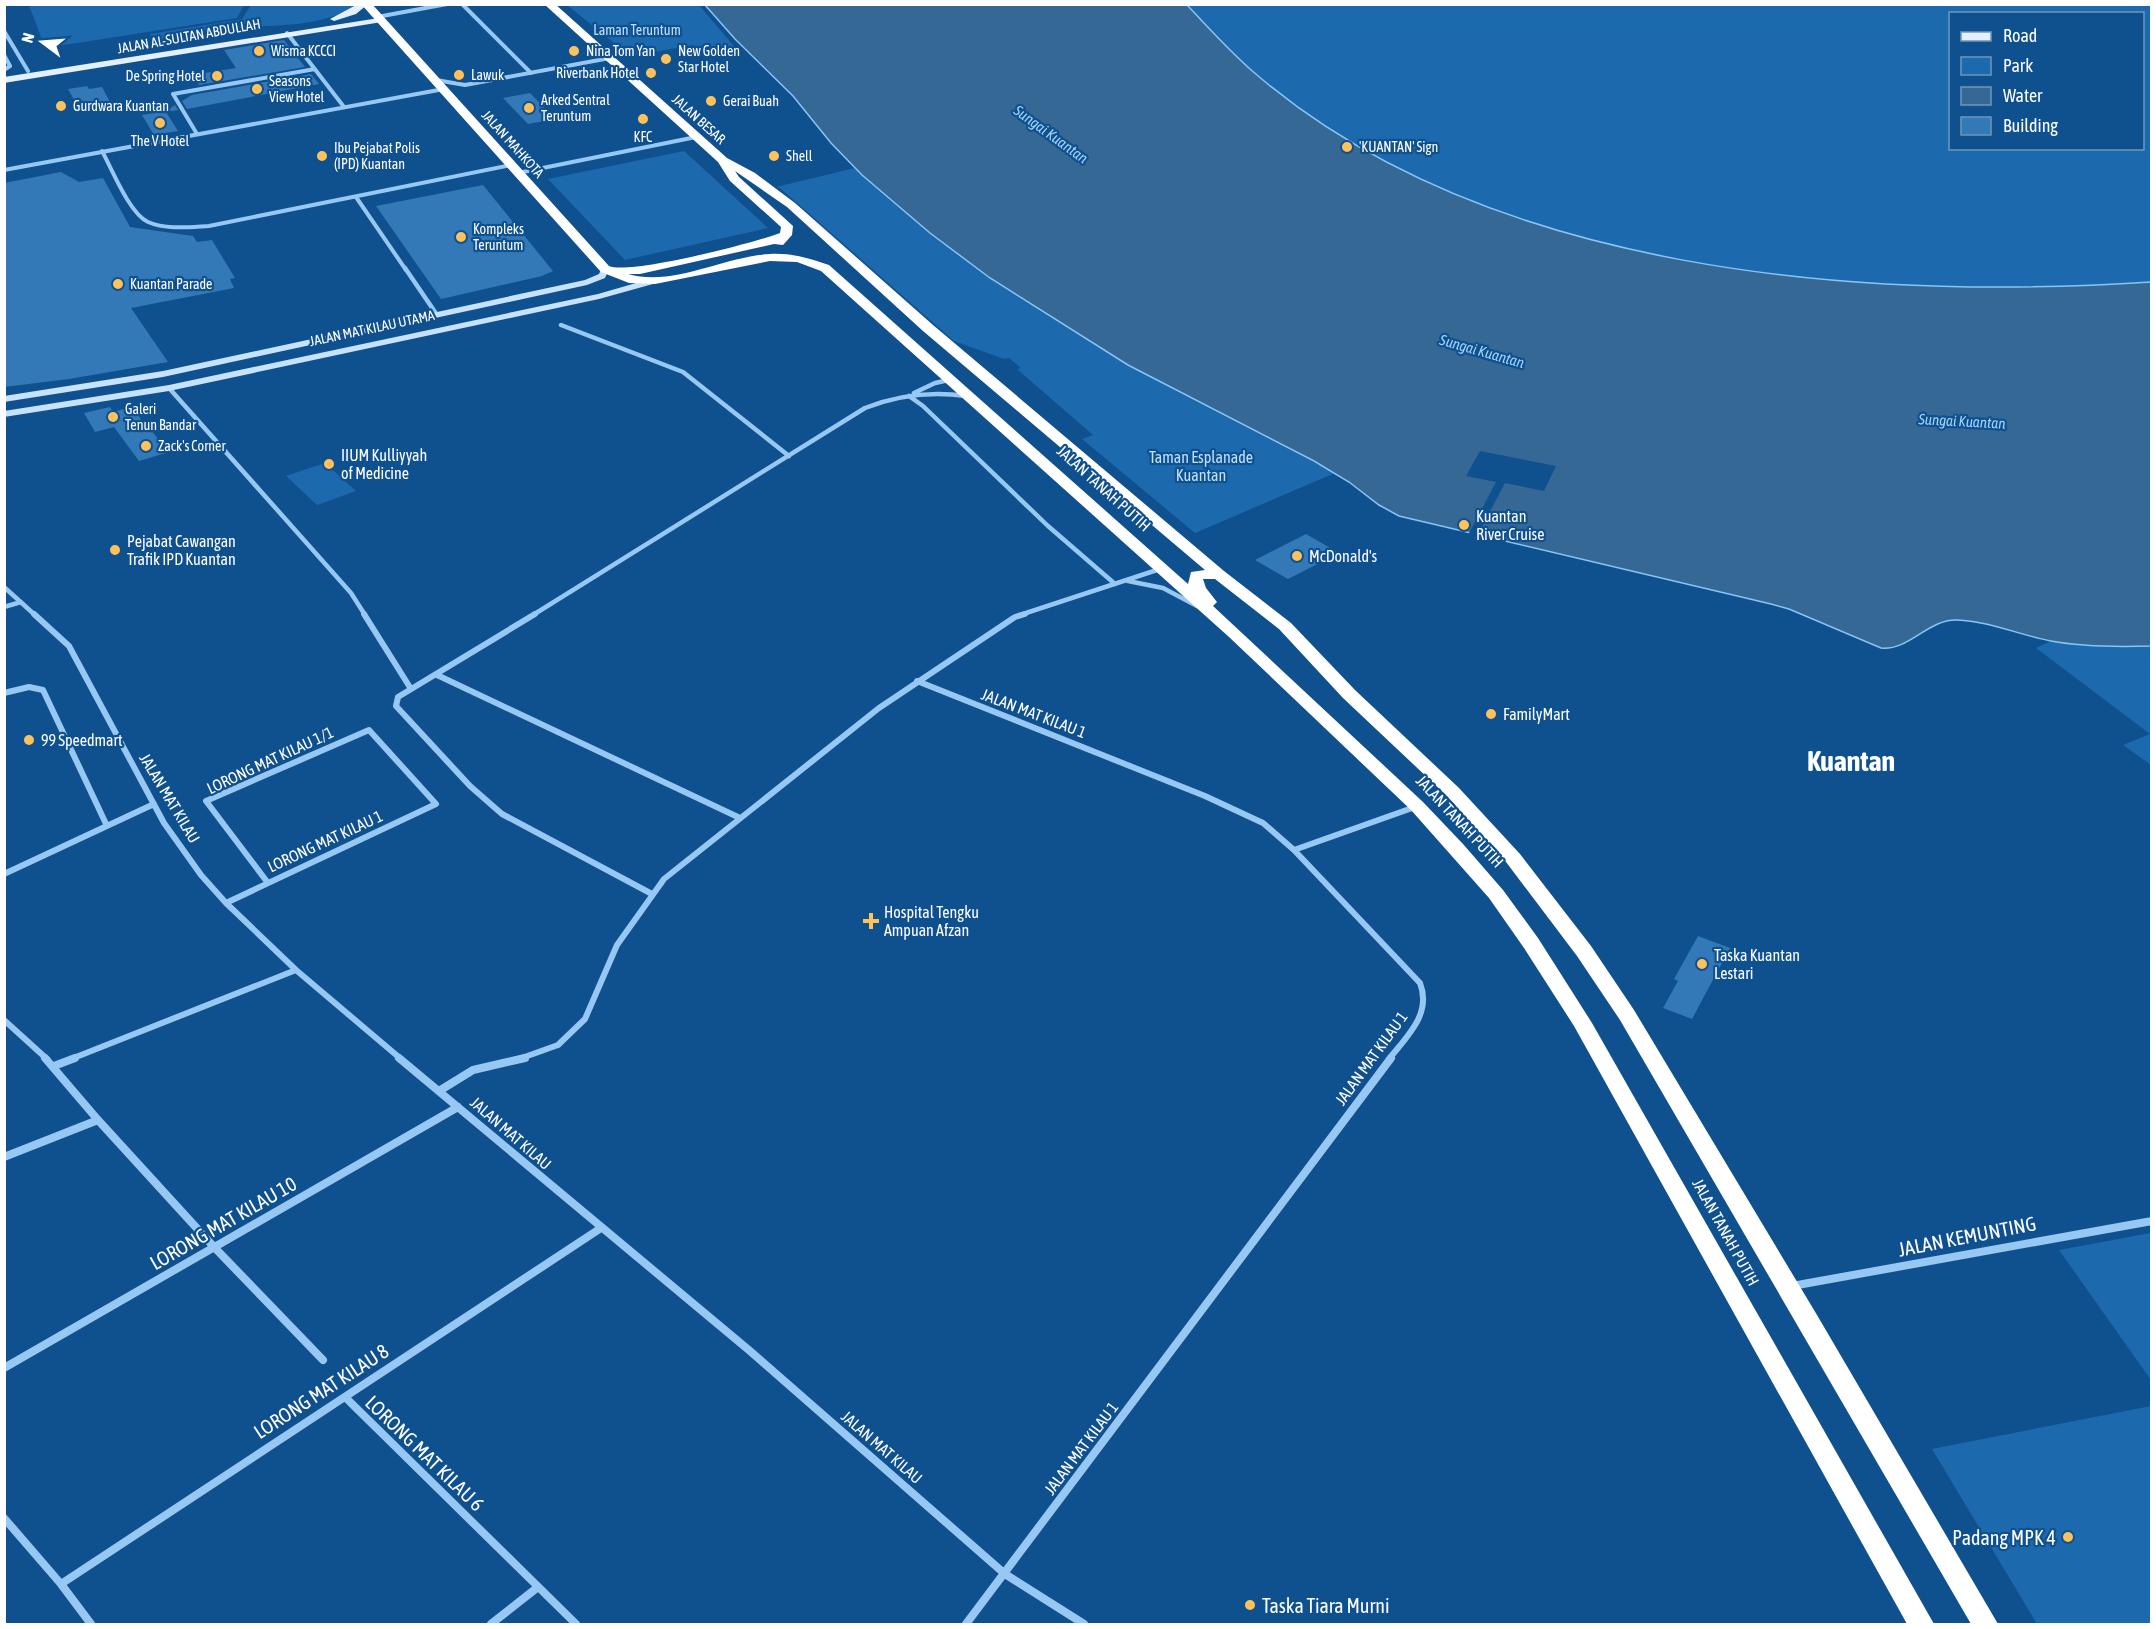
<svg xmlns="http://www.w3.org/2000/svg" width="2156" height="1629" viewBox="0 0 2156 1629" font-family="'Asap Condensed',sans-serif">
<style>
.green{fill:#1d69ad;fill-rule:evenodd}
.water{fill:#366896;stroke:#88c5f7;stroke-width:1.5}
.pier{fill:#0f518f}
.building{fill:#3378b7}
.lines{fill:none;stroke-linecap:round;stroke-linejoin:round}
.street-far3{stroke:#97c8f3;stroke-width:4}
.street-far2{stroke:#97c8f3;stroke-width:4.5}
.street-far1{stroke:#97c8f3;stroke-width:6}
.street{stroke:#97c8f3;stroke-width:8}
.secondary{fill:#c7e2fd;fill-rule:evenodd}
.primary{fill:#e4f0ff;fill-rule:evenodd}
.highway{fill:#fff;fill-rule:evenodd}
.poi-dot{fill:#ffc25a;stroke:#0f518f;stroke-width:2}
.labels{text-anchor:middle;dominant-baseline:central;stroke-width:4.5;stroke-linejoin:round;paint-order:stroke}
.far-park-label{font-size:14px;fill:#bfe0fe;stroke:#0f518f}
.far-street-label{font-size:14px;fill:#fff;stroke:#0f518f}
.far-poi-label{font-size:14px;fill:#fff;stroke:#0f518f;text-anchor:start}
.far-water-label{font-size:15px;font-style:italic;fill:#a3d2fb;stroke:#0f518f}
.poi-label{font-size:16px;fill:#fff;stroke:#0f518f;text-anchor:start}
.park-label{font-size:16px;fill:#bfe0fe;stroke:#0f518f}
.street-label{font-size:16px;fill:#fff;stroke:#0f518f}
.near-street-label{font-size:20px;fill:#fff;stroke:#0f518f}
.near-poi-label{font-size:20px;fill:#fff;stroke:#0f518f;text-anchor:end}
.town-label{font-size:28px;font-weight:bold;fill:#fff;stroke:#0f518f}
</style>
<rect width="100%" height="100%" fill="#0f518f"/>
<path class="green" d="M 29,5 L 29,4 L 244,5 L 237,18 L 45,48 Z
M 251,5 L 358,5 C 321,26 287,25 246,27 C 216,29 184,37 154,42 L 150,34 L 242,19 Z
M 567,5 L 699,5 L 738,51 L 707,55 L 694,45 L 630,56 Z
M 1187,5 L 2151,5 L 2151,282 C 1860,301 1489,273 1257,75 C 1232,53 1210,29 1187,5 ZM 1950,14 L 2142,14 L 2142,148 L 1950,148 Z
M 684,151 L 768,228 L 625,260 L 548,179 Z
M 855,168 L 953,250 L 991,278 L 1043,312 L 1174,390 L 1335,473 L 1195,533 L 1082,439 L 1093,435 L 1017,369 L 1021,368 L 1009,358 L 1004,359 L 954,341 L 780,188 L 776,187 Z
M 325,463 L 356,491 L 317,505 L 286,476 Z
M 2051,641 L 2085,645 L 2151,646 L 2151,765 L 2123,745 L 2150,734 L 2036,648 Z
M 2151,1233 L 2152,1233 L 2151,1380 L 2059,1250 Z
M 2151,1406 L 2151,1624 L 2037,1624 L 1932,1449 Z"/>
<path class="water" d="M 705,5 L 1187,5 C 1210,29 1232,54 1257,75 C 1489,273 1860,301 2151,282 L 2151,646 C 2119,647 2083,647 2051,641 C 2019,635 1989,621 1957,620 C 1928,619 1909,651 1881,648 L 1789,609 L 1771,604 L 1399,516 L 1379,505 L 1349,482 L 1314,461 L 1128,365 L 990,278 L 930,233 L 862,175 L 831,143 L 793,96 L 735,39 Z"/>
<path class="pier" d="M 1480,451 L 1556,466 L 1544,491 L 1505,483 L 1476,538 L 1467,537 L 1496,482 L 1466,476 Z"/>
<path class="building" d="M 284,40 L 305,67 L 199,85 L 193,75 L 236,68 L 224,50 Z
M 311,74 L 319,84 L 187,109 L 182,101 L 192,95 Z
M 87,86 L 89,89 L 102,87 L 110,102 L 78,107 L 68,89 Z
M 530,93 L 555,119 L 528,124 L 503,98 Z
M 175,105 L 178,110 L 166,112 L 178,131 L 154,135 L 142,115 L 166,111 Z
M 61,172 L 79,182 L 103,178 L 130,227 L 193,236 L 197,242 L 212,240 L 235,278 L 230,279 L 234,288 L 131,308 L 168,362 L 69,379 L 4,387 L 4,183 Z
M 483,185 L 553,271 L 542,276 L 441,299 L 376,206 Z
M 133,406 L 147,430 L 150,429 L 169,452 L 139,461 L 114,427 L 95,432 L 84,413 L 110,407 L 113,412 Z
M 1306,534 L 1339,553 L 1288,579 L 1255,560 Z
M 1698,936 L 1730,948 L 1692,1019 L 1663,1008 L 1678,981 L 1674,979 Z"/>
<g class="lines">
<path class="street-far3" d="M 462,4 L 531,73
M 377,17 L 447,4
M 4,31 L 28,71
M 287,33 L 344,107
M 4,55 L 10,66 L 4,70
M 436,80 L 465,85 L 610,58
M 197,134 L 173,94 L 315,69
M 102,151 C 112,169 129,213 148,222 C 166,230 190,227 209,226 L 511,165
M 4,170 L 444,89
M 518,173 L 696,137
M 356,197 L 406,270"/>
<path class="street-far2" d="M 405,268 L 437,315
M 561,325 L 683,372 L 789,456
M 169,388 L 351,593 L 365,615
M 914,393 L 935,383 L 949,380
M 909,396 L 923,406 L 1048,526 L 1115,584
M 1128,581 L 1163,588 L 1197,606
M 4,587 L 35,615
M 4,607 L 21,602
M 533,615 L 865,408 C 898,395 931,391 966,396
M 1020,615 L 1160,569"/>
<path class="street-far1" d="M 34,614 L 69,646 L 164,823 L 201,875 L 226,903 L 296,970 L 401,1059
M 364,614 L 411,689
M 535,614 L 398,697 L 396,706 L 470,786 L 502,814 L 652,894
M 437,675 L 740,818
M 917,681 L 1205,796 L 1263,823 L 1294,850 L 1420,983 C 1432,1014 1407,1036 1389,1059
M 4,693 L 29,687 L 43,690 L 107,826
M 1294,850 L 1415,807
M 4,874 L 154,804
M 226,903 L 436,804 L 369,730 L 206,801 L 268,883
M 4,1020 L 47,1059
M 71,1059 L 296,970
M 519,1059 L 558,1045 L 585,1019 L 617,945 L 664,879 L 879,708 L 1015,617 L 1025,614"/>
<path class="street" d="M 45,1058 L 98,1120 L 214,1247 L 323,1360
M 399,1058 L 750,1351 L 1005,1574 L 1084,1624
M 54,1066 L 75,1058
M 439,1091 L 473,1070 L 525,1058
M 4,1157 L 98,1120
M 1792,1286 L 2152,1221
M 4,1368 L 458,1107
M 345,1397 L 576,1624
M 4,1518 L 61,1584 L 91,1624
M 61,1584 L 601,1228
M 491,1624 L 538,1587
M 966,1624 L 1391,1058"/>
<path class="secondary" d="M 602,267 L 609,269 L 605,278 L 587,285 L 163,377 L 4,402 L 4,396 L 163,371 L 585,280 L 599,274 Z
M 650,279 L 654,282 L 653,284 L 599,299 L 169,391 L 4,417 L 4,411 L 169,385 L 598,294 Z"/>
<path class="primary" d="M 358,4 L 368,4 L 356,14 L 334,21 L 330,19 Z
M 379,18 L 383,20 L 382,22 L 4,83 L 4,77 Z"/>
<path class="highway" d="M 361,4 L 372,4 L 609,266 C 630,275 754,243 780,233 L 781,227 L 730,181 L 718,162 L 544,4 L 555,4 L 727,158 L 755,173 L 795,203 L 933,325 L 1224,571 L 1291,623 L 1355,690 L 1459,788 L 1520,854 L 1591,946 L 1634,1010 L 1817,1315 L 1998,1624 L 1971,1624 L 1620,1020 L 1577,956 L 1506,862 L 1447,796 L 1343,698 L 1279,629 L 1215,579 L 1203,579 L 1206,588 L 1217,602 L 1213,606 L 1423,802 L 1463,844 L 1503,890 L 1538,938 L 1592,1023 L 1934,1624 L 1907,1624 L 1574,1026 L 1524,948 L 1489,898 L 1411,810 L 1229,637 L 821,271 L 797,262 L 770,261 L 655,284 L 629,283 L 601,272 ZM 735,171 L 787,207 L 923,331 L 1205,570 L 1191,572 L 1188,584 L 829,265 C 809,258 792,253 770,254 C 724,256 674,287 628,274 L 640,274 L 774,244 L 783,245 L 792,235 L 793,226 L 739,177 Z"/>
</g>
<g class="poi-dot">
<circle cx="259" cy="51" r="6"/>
<circle cx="574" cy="51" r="6"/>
<circle cx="666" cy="59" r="6"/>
<circle cx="651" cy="73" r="6"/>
<circle cx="459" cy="75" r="6"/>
<circle cx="217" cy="76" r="6"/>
<circle cx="257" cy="89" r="6"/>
<circle cx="711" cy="101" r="6"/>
<circle cx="61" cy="106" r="6"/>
<circle cx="529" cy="108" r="6"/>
<circle cx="643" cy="119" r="6"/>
<circle cx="160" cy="123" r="6"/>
<circle cx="1347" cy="147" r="6"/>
<circle cx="322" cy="156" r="6"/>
<circle cx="774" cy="156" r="6"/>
<circle cx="461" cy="237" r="6"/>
<circle cx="118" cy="284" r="6"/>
<circle cx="113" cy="417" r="6"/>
<circle cx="146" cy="446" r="6"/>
<circle cx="329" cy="464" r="6"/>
<circle cx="1464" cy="525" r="6"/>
<circle cx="115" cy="550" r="6"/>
<circle cx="1297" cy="556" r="6"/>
<circle cx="1491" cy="714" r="6"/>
<circle cx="29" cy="740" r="6"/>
<path d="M868 912h6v6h6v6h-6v6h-6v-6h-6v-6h6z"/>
<circle cx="1702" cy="964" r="6"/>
<circle cx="2068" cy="1537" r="6"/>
<circle cx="1250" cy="1605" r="6"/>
</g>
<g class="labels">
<g class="far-park-label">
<text x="637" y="30">Laman Teruntum</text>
</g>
<g class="far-street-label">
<text transform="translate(189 36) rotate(-10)">JALAN AL-SULTAN ABDULLAH</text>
<text transform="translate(699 119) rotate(42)">JALAN BESAR</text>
<text transform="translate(513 144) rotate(48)">JALAN MAHKOTA</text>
<text transform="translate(372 328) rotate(-12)">JALAN MAT KILAU UTAMA</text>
</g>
<g class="far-poi-label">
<text x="271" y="51">Wisma KCCCI</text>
<text x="586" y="51">Nina Tom Yan</text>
<text x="678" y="51">New Golden<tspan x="678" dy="16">Star Hotel</tspan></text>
<text x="639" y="73" text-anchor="end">Riverbank Hotel</text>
<text x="471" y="75">Lawuk</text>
<text x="205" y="76" text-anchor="end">De Spring Hotel</text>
<text x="269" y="81">Seasons<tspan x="269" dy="16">View Hotel</tspan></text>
<text x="541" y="100">Arked Sentral<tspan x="541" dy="16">Teruntum</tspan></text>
<text x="723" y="101">Gerai Buah</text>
<text x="73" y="106">Gurdwara Kuantan</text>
<text x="643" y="137" text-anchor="middle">KFC</text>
<text x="160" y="141" text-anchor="middle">The V Hotel</text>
<text x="1359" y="147">'KUANTAN' Sign</text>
<text x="334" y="148">Ibu Pejabat Polis<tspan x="334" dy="16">(IPD) Kuantan</tspan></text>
<text x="786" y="156">Shell</text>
<text x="473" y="229">Kompleks<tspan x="473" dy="16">Teruntum</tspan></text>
<text x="130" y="284">Kuantan Parade</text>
<text x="125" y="409">Galeri<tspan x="125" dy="16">Tenun Bandar</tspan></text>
<text x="158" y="446">Zack's Corner</text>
</g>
<g class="far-water-label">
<text transform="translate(1051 134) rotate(36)">Sungai Kuantan</text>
<text transform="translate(1482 351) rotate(16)">Sungai Kuantan</text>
<text transform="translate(1962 421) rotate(3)">Sungai Kuantan</text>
</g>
<g class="poi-label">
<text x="341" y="455">IIUM Kulliyyah<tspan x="341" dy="18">of Medicine</tspan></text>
<text x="1476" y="516">Kuantan<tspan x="1476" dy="18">River Cruise</tspan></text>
<text x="127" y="541">Pejabat Cawangan<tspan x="127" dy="18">Trafik IPD Kuantan</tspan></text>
<text x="1309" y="556">McDonald's</text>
<text x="1503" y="714">FamilyMart</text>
<text x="41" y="740">99 Speedmart</text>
<text x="884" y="912">Hospital Tengku<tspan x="884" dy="18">Ampuan Afzan</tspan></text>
<text x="1714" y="955">Taska Kuantan<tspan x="1714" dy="18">Lestari</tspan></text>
</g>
<g class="park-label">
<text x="1201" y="457">Taman Esplanade<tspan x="1201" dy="18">Kuantan</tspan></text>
</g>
<g class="street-label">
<text transform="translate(1104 488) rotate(42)">JALAN TANAH PUTIH</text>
<text transform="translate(1034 713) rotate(21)">JALAN MAT KILAU 1</text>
<text transform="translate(270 760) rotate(-25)">LORONG MAT KILAU 1/1</text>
<text transform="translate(170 798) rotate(59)">JALAN MAT KILAU</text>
<text transform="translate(1460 821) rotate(47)">JALAN TANAH PUTIH</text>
<text transform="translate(325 841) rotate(-25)">LORONG MAT KILAU 1</text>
<text transform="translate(1371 1058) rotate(-54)">JALAN MAT KILAU 1</text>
<text transform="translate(511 1133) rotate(41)">JALAN MAT KILAU</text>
<text transform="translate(1726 1232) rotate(61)">JALAN TANAH PUTIH</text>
<text transform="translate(882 1447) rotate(41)">JALAN MAT KILAU</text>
<text transform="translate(1081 1448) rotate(-53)">JALAN MAT KILAU 1</text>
</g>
<g class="near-street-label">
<text transform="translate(223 1223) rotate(-30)">LORONG MAT KILAU 10</text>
<text transform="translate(1967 1236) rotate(-11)">JALAN KEMUNTING</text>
<text transform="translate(321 1391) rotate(-33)">LORONG MAT KILAU 8</text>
<text transform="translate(425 1453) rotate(44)">LORONG MAT KILAU 6</text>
</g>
<g class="near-poi-label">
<text x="2056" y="1537">Padang MPK 4</text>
<text x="1262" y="1605" text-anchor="start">Taska Tiara Murni</text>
</g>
<g class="town-label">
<text x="1851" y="761">Kuantan</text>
</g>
</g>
<rect width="2156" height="1629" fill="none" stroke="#ffffff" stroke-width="12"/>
<rect x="1949" y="12" width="195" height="138" fill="#0f518f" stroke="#6f97bc" stroke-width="1.5"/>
<rect x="1961" y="32" width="30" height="9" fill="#e4f0ff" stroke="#6f97bc" stroke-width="1.5"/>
<text x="2003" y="42" font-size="18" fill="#ffffff">Road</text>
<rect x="1961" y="57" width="30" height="18" fill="#1d69ad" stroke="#6f97bc" stroke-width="1.5"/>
<text x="2003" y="72" font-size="18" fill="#ffffff">Park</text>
<rect x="1961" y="87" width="30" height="18" fill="#366896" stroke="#6f97bc" stroke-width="1.5"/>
<text x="2003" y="102" font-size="18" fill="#ffffff">Water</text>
<rect x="1961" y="117" width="30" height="18" fill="#3378b7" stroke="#6f97bc" stroke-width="1.5"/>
<text x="2003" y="132" font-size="18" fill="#ffffff">Building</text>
<g transform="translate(42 42) rotate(286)" stroke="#0f518f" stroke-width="4.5" paint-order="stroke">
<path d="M0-4.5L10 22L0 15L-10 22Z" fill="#ffffff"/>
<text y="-9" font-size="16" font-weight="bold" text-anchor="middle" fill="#ffffff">N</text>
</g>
</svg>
